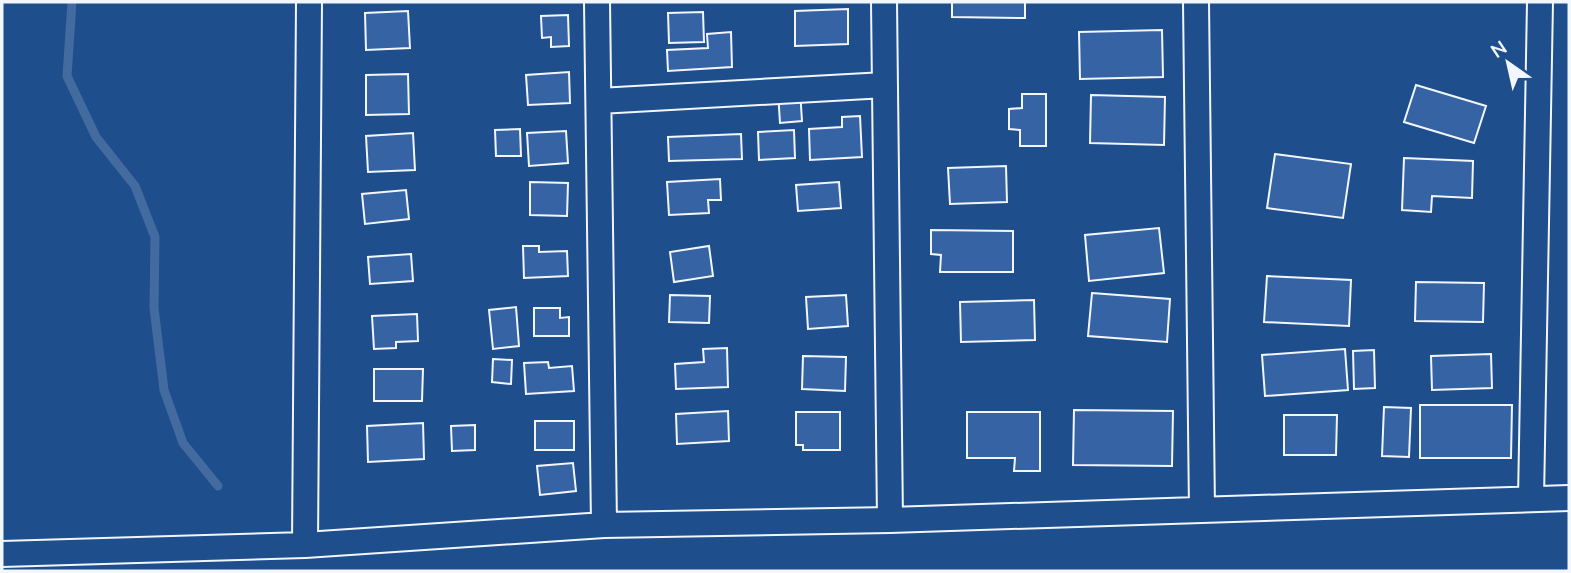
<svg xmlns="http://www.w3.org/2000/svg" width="1571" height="573" viewBox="0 0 1571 573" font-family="Mulish,sans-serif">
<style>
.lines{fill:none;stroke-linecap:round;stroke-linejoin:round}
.stream{stroke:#446ba0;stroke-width:9}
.building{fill:#3563a3;stroke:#f2f6ff;stroke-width:2}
.minor-casing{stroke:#f2f6ff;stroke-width:28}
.minor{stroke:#1f4e8c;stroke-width:24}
</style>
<rect width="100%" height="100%" fill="#1f4e8c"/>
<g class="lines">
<path class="stream" d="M 72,2 L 67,76 L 96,137 L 135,186 L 155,237 L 154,308 L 164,390 L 183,443 L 218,486"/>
</g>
<path class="building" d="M 952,2 L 1025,2 L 1025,18 L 952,17 Z
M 848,9 L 848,44 L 795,46 L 795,11 Z
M 408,11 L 410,48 L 366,50 L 365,13 Z
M 703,12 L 704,42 L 669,43 L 668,13 Z
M 568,15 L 569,46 L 551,47 L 551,37 L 542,38 L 541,16 Z
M 1162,30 L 1163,77 L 1080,79 L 1079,32 Z
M 731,32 L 732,67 L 668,71 L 667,50 L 708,48 L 707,34 Z
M 569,72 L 570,103 L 528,105 L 526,75 Z
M 408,74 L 409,114 L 366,115 L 366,75 Z
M 1416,85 L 1486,106 L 1474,143 L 1404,122 Z
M 800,90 L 802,121 L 780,123 L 778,92 Z
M 1022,94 L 1046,94 L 1046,146 L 1020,146 L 1020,130 L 1009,129 L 1009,109 L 1022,108 Z
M 1091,95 L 1165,97 L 1164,145 L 1090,143 Z
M 860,116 L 862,157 L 810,160 L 809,129 L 842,127 L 842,117 Z
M 520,129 L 521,156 L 496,156 L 495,130 Z
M 794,130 L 795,158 L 759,160 L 758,132 Z
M 566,131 L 568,163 L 529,166 L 527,133 Z
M 413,133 L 415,170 L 368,172 L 366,136 Z
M 741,134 L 742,159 L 669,161 L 668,137 Z
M 1275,154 L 1351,164 L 1343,218 L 1267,208 Z
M 1404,158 L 1473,161 L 1472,198 L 1432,196 L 1431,212 L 1402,210 Z
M 1006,166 L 1007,202 L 950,204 L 948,168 Z
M 720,179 L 721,200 L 708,200 L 709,213 L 669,215 L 667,182 Z
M 530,182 L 568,183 L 567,216 L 530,215 Z
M 839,182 L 841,208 L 798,211 L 796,185 Z
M 406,190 L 409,219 L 365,224 L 362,194 Z
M 1159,228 L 1164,273 L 1089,281 L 1085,235 Z
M 931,230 L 1013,231 L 1013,272 L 940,272 L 941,255 L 931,254 Z
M 523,246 L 539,246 L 539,252 L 567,251 L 568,276 L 524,278 Z
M 709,246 L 713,276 L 674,282 L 670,252 Z
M 411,254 L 413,281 L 370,284 L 368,257 Z
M 1267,276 L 1351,280 L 1349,326 L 1264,322 Z
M 1416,282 L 1484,283 L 1483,322 L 1415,321 Z
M 1092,293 L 1170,299 L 1167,342 L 1088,336 Z
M 670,295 L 710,296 L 709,323 L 669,322 Z
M 846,295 L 848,326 L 808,329 L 806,297 Z
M 1034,300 L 1035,340 L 961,342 L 960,302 Z
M 516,307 L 519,346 L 493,349 L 489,310 Z
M 534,308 L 560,308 L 560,318 L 569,317 L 569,336 L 534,336 Z
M 417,314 L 418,341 L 396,342 L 396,348 L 374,349 L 372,316 Z
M 727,348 L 728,387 L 676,389 L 675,364 L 704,362 L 703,349 Z
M 1345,349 L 1348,390 L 1265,396 L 1262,355 Z
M 1374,350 L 1375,388 L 1354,389 L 1353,351 Z
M 1491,354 L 1492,388 L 1432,390 L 1431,356 Z
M 803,356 L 846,357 L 845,391 L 802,389 Z
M 493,359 L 512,360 L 511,384 L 492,382 Z
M 548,362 L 549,368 L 572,366 L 574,391 L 526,394 L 524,363 Z
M 374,369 L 423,369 L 422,401 L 374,401 Z
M 1420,405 L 1512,405 L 1511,458 L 1420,458 Z
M 1384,407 L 1411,408 L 1409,457 L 1382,456 Z
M 1074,410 L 1173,411 L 1172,466 L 1073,465 Z
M 728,411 L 729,441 L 677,444 L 676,414 Z
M 796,412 L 840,412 L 840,450 L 803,450 L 803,445 L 796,445 Z
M 967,412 L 1040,412 L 1040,471 L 1014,471 L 1015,458 L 967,458 Z
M 1284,415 L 1337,415 L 1336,455 L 1284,455 Z
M 535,421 L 574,421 L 574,450 L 535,450 Z
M 423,423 L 424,459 L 368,462 L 367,426 Z
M 475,425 L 475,450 L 452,451 L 451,426 Z
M 573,463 L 576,491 L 540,495 L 537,466 Z"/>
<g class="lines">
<g class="minor-casing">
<path id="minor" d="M 597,2 L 604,525
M 884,2 L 890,520
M 1196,2 L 1202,510
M 599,101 L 885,85
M 1531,499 L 1540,2
M 305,545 L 309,2
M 2,554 L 305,545 L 604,525 L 890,520 L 1569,498"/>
</g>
<use href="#minor" class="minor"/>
</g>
<rect width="1571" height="573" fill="none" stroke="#f2f6ff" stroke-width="7"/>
<g transform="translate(1508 63) rotate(326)" stroke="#1f4e8c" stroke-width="5" paint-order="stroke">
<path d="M0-5L12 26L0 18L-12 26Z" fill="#f2f6ff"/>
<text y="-10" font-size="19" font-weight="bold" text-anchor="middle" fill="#f2f6ff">N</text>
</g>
</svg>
